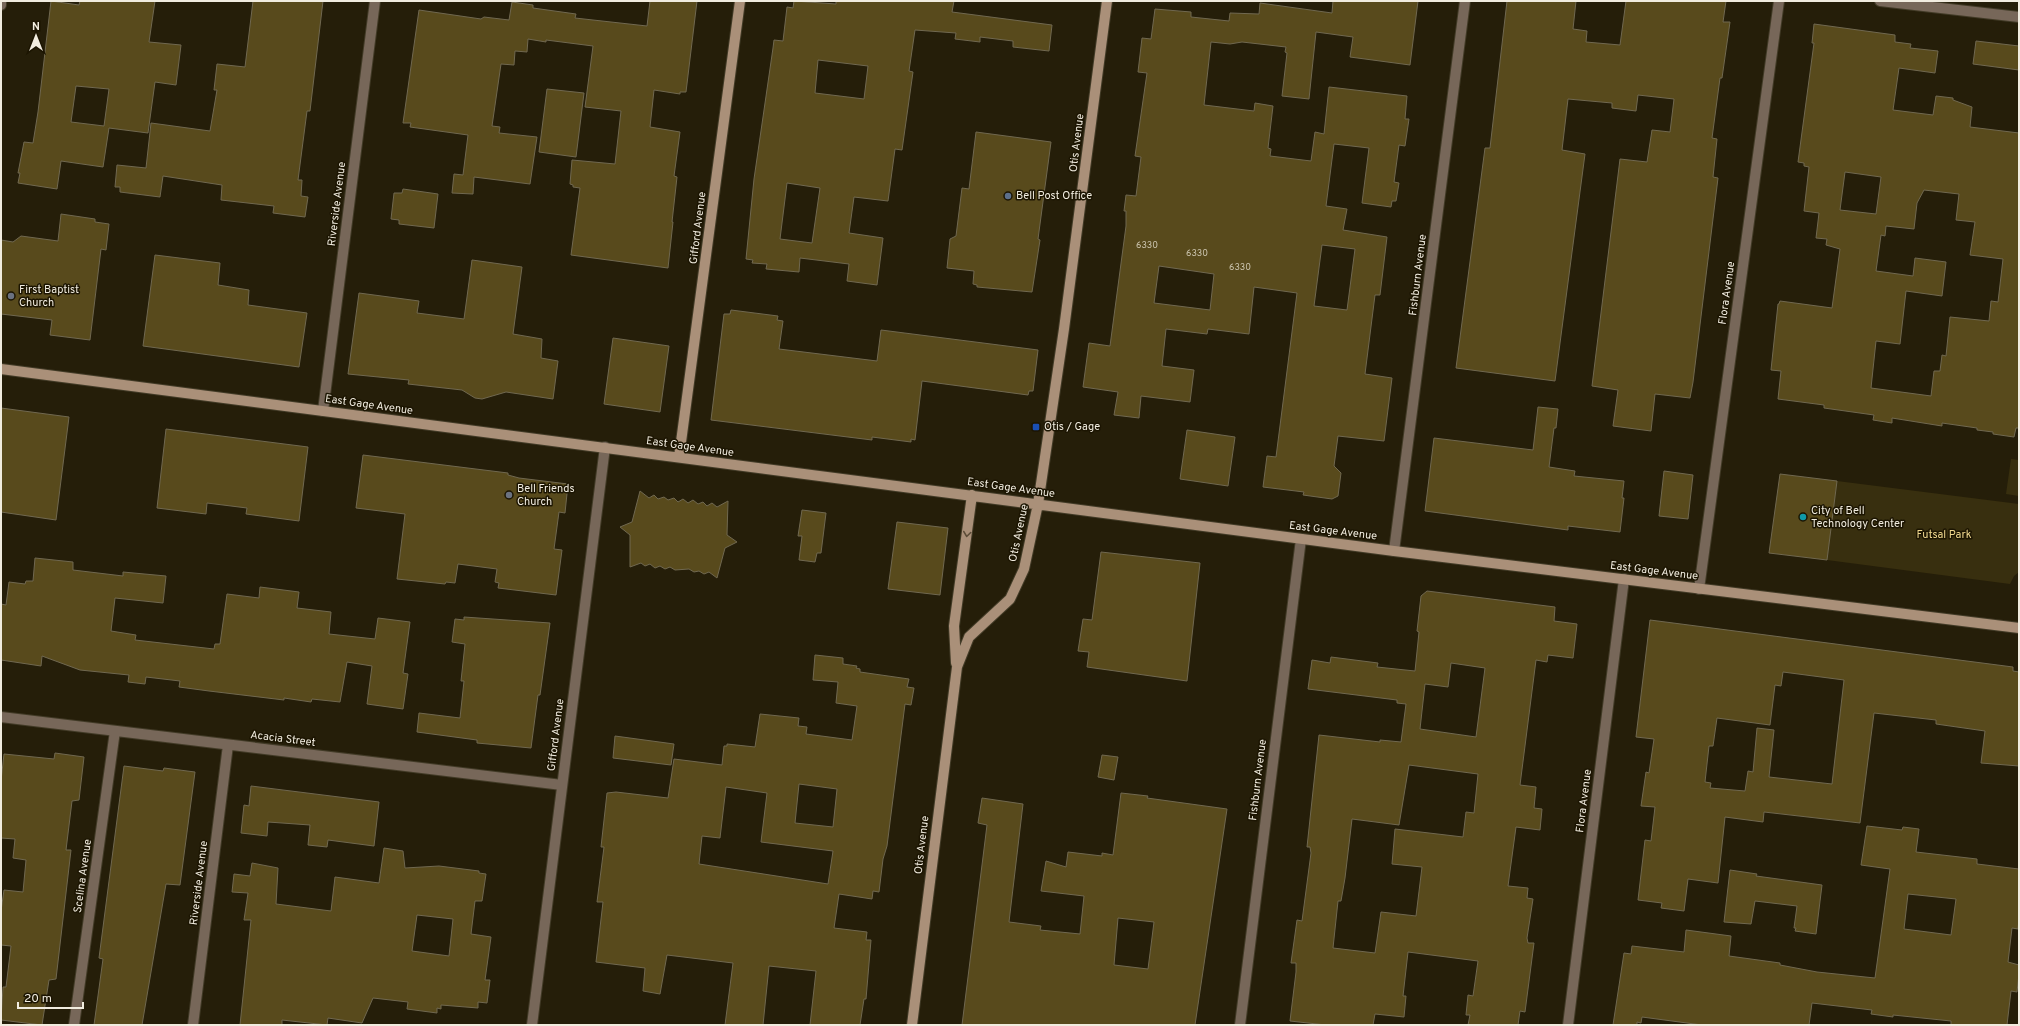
<svg xmlns="http://www.w3.org/2000/svg" width="2020" height="1026" viewBox="0 0 2020 1026" font-family="Overpass,sans-serif">
<style>
.green{fill:#382f0f}
.building{fill:#584a1c;stroke:#706850;fill-rule:evenodd}
.lines{fill:none;stroke-linecap:round;stroke-linejoin:round}
.street-casing{stroke:#423b27;stroke-width:12}
.secondary-casing{stroke:#423b27;stroke-width:12}
.street{stroke:#776759;stroke-width:10}
.secondary{stroke:#aa9079;stroke-width:10}
.oneway{stroke:#5c4c38}
.service-dot{fill:#5c6f8a;stroke:#1c1502;stroke-width:1.5}
.worship-dot{fill:#6b7280;stroke:#1c1502;stroke-width:1.5}
.transit-dot{fill:#1a4fb4;stroke:#1c1502;stroke-width:1.5}
.culture-dot{fill:#0f9aa8;stroke:#1c1502;stroke-width:1.5}
.labels{text-anchor:middle;dominant-baseline:central;stroke-width:3;stroke-linejoin:round;paint-order:stroke}
.number-label{font-size:9px;fill:#cbc4ae}
.street-label{font-size:11px;fill:#f1ecdf;stroke:#1c1502}
.poi-label{font-size:11px;fill:#f1ecdf;stroke:#1c1502;text-anchor:start}
.park-label{font-size:11px;fill:#f0d88e;stroke:#1c1502}
</style>
<rect width="100%" height="100%" fill="#251e09"/>
<path class="green" d="M 2011,459 L 2019,460 L 2019,496 L 2006,494 Z
M 1837,481 L 2019,504 L 2019,572 L 2014,576 L 2010,584 L 1827,560 Z"/>
<path class="building" d="M 51,1 L 79,5 L 80,1 L 155,1 L 149,42 L 181,45 L 176,85 L 155,82 L 148,133 L 109,128 L 103,167 L 61,161 L 57,189 L 18,183 L 20,173 L 18,173 L 24,142 L 33,143 L 38,112 ZM 76,86 L 109,89 L 104,126 L 71,122 Z
M 253,1 L 323,1 L 310,111 L 307,111 L 298,180 L 302,180 L 301,196 L 308,197 L 305,217 L 273,213 L 274,206 L 221,200 L 222,185 L 163,176 L 160,197 L 120,192 L 120,187 L 115,187 L 117,165 L 146,168 L 151,123 L 210,131 L 217,90 L 214,90 L 217,64 L 245,67 Z
M 650,1 L 697,1 L 686,92 L 680,92 L 680,94 L 654,90 L 650,127 L 680,132 L 674,176 L 677,177 L 672,222 L 673,222 L 668,268 L 571,255 L 580,188 L 573,187 L 573,185 L 570,184 L 572,160 L 615,164 L 621,111 L 585,107 L 593,46 L 546,40 L 546,42 L 528,39 L 527,52 L 515,51 L 514,65 L 501,64 L 492,126 L 500,127 L 499,133 L 537,137 L 530,184 L 474,177 L 473,194 L 452,193 L 454,174 L 463,175 L 468,135 L 410,127 L 411,123 L 403,123 L 419,10 L 481,19 L 484,17 L 509,20 L 512,2 L 533,5 L 533,8 L 576,14 L 575,18 L 647,26 Z
M 794,1 L 836,4 L 836,1 L 954,1 L 952,12 L 1052,25 L 1049,51 L 1013,47 L 1013,41 L 980,37 L 980,42 L 955,39 L 956,33 L 915,30 L 909,71 L 913,72 L 902,150 L 895,149 L 888,201 L 854,197 L 849,233 L 883,238 L 877,285 L 847,281 L 849,264 L 800,258 L 799,272 L 766,269 L 767,264 L 752,263 L 753,260 L 746,259 L 754,179 L 773,48 L 774,40 L 783,41 L 787,7 L 793,8 ZM 818,60 L 868,66 L 864,99 L 815,93 ZM 787,183 L 820,188 L 812,243 L 780,239 Z
M 1333,1 L 1418,1 L 1410,65 L 1350,57 L 1353,37 L 1316,32 L 1309,99 L 1282,96 L 1287,53 L 1285,52 L 1286,47 L 1242,42 L 1230,44 L 1211,42 L 1204,105 L 1254,111 L 1255,103 L 1273,106 L 1268,148 L 1271,149 L 1270,156 L 1311,161 L 1315,132 L 1324,134 L 1329,87 L 1407,96 L 1405,119 L 1409,119 L 1405,146 L 1399,145 L 1394,182 L 1399,183 L 1396,201 L 1392,201 L 1391,207 L 1362,203 L 1369,148 L 1334,144 L 1326,206 L 1347,209 L 1343,230 L 1387,237 L 1380,295 L 1375,295 L 1365,374 L 1392,378 L 1384,441 L 1338,436 L 1334,466 L 1341,473 L 1338,496 L 1332,499 L 1303,495 L 1304,492 L 1263,487 L 1267,456 L 1276,457 L 1297,293 L 1254,287 L 1249,334 L 1208,329 L 1207,334 L 1166,329 L 1162,366 L 1194,370 L 1190,402 L 1141,396 L 1139,418 L 1114,415 L 1118,392 L 1083,387 L 1089,343 L 1110,346 L 1126,226 L 1126,211 L 1124,211 L 1126,195 L 1136,196 L 1141,157 L 1135,156 L 1147,73 L 1138,72 L 1142,38 L 1151,39 L 1155,9 L 1191,12 L 1191,17 L 1229,21 L 1230,13 L 1259,14 L 1260,3 L 1332,13 ZM 1322,245 L 1355,249 L 1347,310 L 1314,306 ZM 1159,266 L 1214,274 L 1210,310 L 1154,303 Z
M 1507,1 L 1576,1 L 1573,29 L 1587,31 L 1586,42 L 1620,45 L 1626,1 L 1726,1 L 1723,22 L 1730,22 L 1722,78 L 1720,78 L 1712,138 L 1717,139 L 1713,177 L 1718,178 L 1693,382 L 1690,398 L 1655,394 L 1651,431 L 1613,426 L 1618,390 L 1592,386 L 1620,159 L 1647,162 L 1652,130 L 1670,132 L 1674,99 L 1638,95 L 1636,111 L 1612,108 L 1612,103 L 1568,99 L 1562,150 L 1585,154 L 1555,381 L 1456,368 L 1485,148 L 1490,148 Z
M 1814,24 L 1895,35 L 1895,42 L 1911,44 L 1910,48 L 1938,51 L 1935,73 L 1899,68 L 1893,110 L 1933,115 L 1936,96 L 1953,98 L 1953,100 L 1972,107 L 1970,127 L 2019,133 L 2019,428 L 2016,428 L 2014,437 L 1993,434 L 1993,432 L 1977,430 L 1977,428 L 1942,423 L 1942,426 L 1892,418 L 1892,423 L 1873,420 L 1874,415 L 1824,408 L 1824,405 L 1778,399 L 1781,371 L 1771,370 L 1778,304 L 1779,304 L 1780,301 L 1832,308 L 1840,249 L 1826,245 L 1827,239 L 1816,238 L 1819,213 L 1804,211 L 1809,167 L 1804,166 L 1804,163 L 1798,162 L 1814,43 L 1812,43 ZM 1845,172 L 1881,177 L 1876,214 L 1840,210 ZM 1924,190 L 1959,194 L 1956,220 L 1975,222 L 1970,255 L 2003,259 L 1998,302 L 1991,301 L 1989,321 L 1950,317 L 1946,356 L 1942,355 L 1940,371 L 1934,371 L 1931,396 L 1871,388 L 1876,341 L 1900,344 L 1906,291 L 1942,296 L 1946,262 L 1915,258 L 1913,276 L 1876,271 L 1881,235 L 1885,236 L 1886,226 L 1914,229 L 1917,203 Z
M 1976,41 L 2019,46 L 2019,70 L 1973,64 Z
M 547,89 L 584,93 L 576,157 L 539,152 Z
M 976,132 L 1051,142 L 1038,239 L 1040,240 L 1032,292 L 977,287 L 977,285 L 973,284 L 974,271 L 947,268 L 950,239 L 956,236 L 962,188 L 969,189 Z
M 403,189 L 438,194 L 434,228 L 399,224 L 399,220 L 391,219 L 394,193 L 402,193 Z
M 61,214 L 95,219 L 95,222 L 109,224 L 106,250 L 101,249 L 90,340 L 50,335 L 52,320 L 1,314 L 1,240 L 13,242 L 21,236 L 58,241 Z
M 155,255 L 220,263 L 218,285 L 249,290 L 248,305 L 307,313 L 299,367 L 143,346 Z
M 472,260 L 522,267 L 513,334 L 542,339 L 541,358 L 558,361 L 553,399 L 506,392 L 482,399 L 475,398 L 462,390 L 408,384 L 409,380 L 348,374 L 359,293 L 419,301 L 417,313 L 464,319 Z
M 731,310 L 778,316 L 777,320 L 783,321 L 779,349 L 877,361 L 881,330 L 1038,350 L 1033,391 L 1029,391 L 1028,395 L 922,381 L 915,440 L 911,439 L 911,442 L 872,437 L 872,440 L 711,420 L 724,314 L 730,314 Z
M 613,338 L 669,346 L 660,412 L 604,404 Z
M 1538,407 L 1558,409 L 1556,428 L 1554,428 L 1549,467 L 1575,471 L 1574,476 L 1624,481 L 1622,498 L 1624,498 L 1620,532 L 1568,526 L 1568,530 L 1425,511 L 1434,438 L 1533,450 Z
M 1,408 L 69,417 L 56,520 L 1,512 Z
M 166,429 L 308,447 L 299,521 L 246,514 L 247,508 L 207,503 L 206,514 L 157,508 Z
M 1187,430 L 1235,437 L 1228,486 L 1180,479 Z
M 363,455 L 508,473 L 508,475 L 519,478 L 568,484 L 565,513 L 559,512 L 554,549 L 562,550 L 556,595 L 498,588 L 499,583 L 495,582 L 497,569 L 458,564 L 455,583 L 446,582 L 445,584 L 397,579 L 405,514 L 356,508 Z
M 1664,471 L 1693,475 L 1688,519 L 1659,516 Z
M 1780,474 L 1837,481 L 1827,560 L 1769,553 Z
M 640,491 L 649,498 L 654,495 L 658,499 L 664,497 L 668,500 L 674,498 L 678,502 L 683,499 L 688,503 L 693,500 L 698,504 L 703,502 L 707,506 L 712,503 L 717,507 L 728,501 L 727,535 L 737,542 L 725,548 L 717,578 L 709,572 L 704,574 L 699,571 L 694,572 L 689,569 L 675,570 L 670,567 L 665,569 L 660,566 L 655,568 L 650,564 L 645,566 L 641,563 L 630,567 L 630,535 L 620,527 L 632,522 Z
M 802,510 L 826,513 L 821,553 L 817,553 L 815,562 L 799,560 L 802,536 L 798,536 Z
M 897,522 L 948,528 L 940,595 L 888,589 Z
M 1101,552 L 1200,563 L 1187,681 L 1087,667 L 1089,652 L 1078,651 L 1083,619 L 1092,620 Z
M 35,558 L 73,562 L 73,570 L 123,576 L 123,572 L 166,576 L 163,603 L 115,598 L 111,631 L 136,635 L 135,640 L 214,649 L 215,644 L 220,644 L 227,594 L 259,598 L 260,587 L 299,592 L 297,608 L 331,612 L 329,634 L 375,639 L 378,618 L 410,622 L 403,673 L 408,674 L 403,709 L 367,704 L 372,666 L 347,662 L 340,702 L 312,699 L 311,702 L 284,698 L 284,700 L 209,691 L 179,687 L 180,681 L 146,677 L 145,684 L 128,682 L 129,675 L 80,670 L 42,656 L 41,666 L 1,660 L 1,604 L 6,605 L 9,582 L 25,584 L 26,581 L 33,581 Z
M 1427,591 L 1555,607 L 1554,621 L 1577,624 L 1573,658 L 1548,655 L 1547,662 L 1536,660 L 1520,785 L 1536,787 L 1534,808 L 1542,809 L 1540,830 L 1516,827 L 1508,886 L 1528,888 L 1527,898 L 1533,899 L 1527,938 L 1528,943 L 1534,943 L 1525,1012 L 1520,1011 L 1518,1025 L 1468,1025 L 1470,1015 L 1466,1015 L 1468,995 L 1473,996 L 1478,961 L 1408,952 L 1403,996 L 1406,996 L 1404,1017 L 1375,1014 L 1373,1025 L 1326,1025 L 1290,1021 L 1296,972 L 1296,963 L 1291,963 L 1297,920 L 1302,921 L 1311,853 L 1310,847 L 1307,847 L 1319,735 L 1380,742 L 1380,740 L 1401,742 L 1406,704 L 1397,703 L 1397,700 L 1308,689 L 1312,660 L 1330,663 L 1331,657 L 1378,663 L 1377,667 L 1415,671 L 1419,632 L 1417,631 L 1421,596 ZM 1451,663 L 1485,668 L 1476,737 L 1420,729 L 1425,684 L 1448,687 ZM 1409,765 L 1478,774 L 1474,813 L 1466,812 L 1463,837 L 1395,829 L 1392,864 L 1422,867 L 1416,916 L 1381,912 L 1375,953 L 1333,948 L 1338,901 L 1341,901 L 1345,878 L 1352,819 L 1399,825 Z
M 464,617 L 550,623 L 540,695 L 538,695 L 531,748 L 477,743 L 477,740 L 417,732 L 419,713 L 460,718 L 464,681 L 461,681 L 465,644 L 452,642 L 455,619 L 464,620 Z
M 1650,620 L 2013,667 L 2013,671 L 2019,672 L 2019,766 L 1981,763 L 1985,731 L 1936,724 L 1936,720 L 1874,713 L 1860,823 L 1764,812 L 1763,822 L 1725,817 L 1718,883 L 1688,879 L 1684,911 L 1661,908 L 1662,903 L 1638,900 L 1645,840 L 1651,841 L 1655,807 L 1641,806 L 1646,772 L 1649,773 L 1654,739 L 1636,737 ZM 1783,672 L 1844,680 L 1832,784 L 1769,777 L 1774,730 L 1757,728 L 1753,772 L 1748,771 L 1745,791 L 1710,788 L 1711,783 L 1705,782 L 1709,746 L 1713,746 L 1717,718 L 1770,725 L 1775,685 L 1781,686 Z
M 815,655 L 843,658 L 843,664 L 857,666 L 856,668 L 860,669 L 860,672 L 909,679 L 907,687 L 914,688 L 911,705 L 905,704 L 887,846 L 883,859 L 879,892 L 873,891 L 872,899 L 839,894 L 834,928 L 867,932 L 866,940 L 871,940 L 866,999 L 864,999 L 860,1025 L 810,1025 L 816,971 L 769,966 L 763,1025 L 725,1025 L 733,963 L 667,955 L 660,994 L 643,991 L 645,968 L 596,962 L 603,902 L 597,902 L 604,847 L 601,847 L 607,793 L 616,792 L 668,798 L 674,759 L 722,765 L 724,746 L 727,746 L 727,744 L 755,747 L 760,714 L 799,718 L 798,726 L 807,727 L 806,734 L 852,740 L 857,706 L 836,703 L 838,682 L 813,680 ZM 799,784 L 837,789 L 833,827 L 795,823 ZM 726,787 L 767,793 L 761,842 L 833,851 L 828,884 L 699,864 L 702,836 L 720,838 Z
M 615,736 L 674,744 L 671,765 L 613,758 Z
M 55,753 L 84,757 L 79,800 L 72,801 L 66,850 L 71,850 L 56,979 L 49,980 L 42,1025 L 1,1020 L 3,987 L 6,987 L 11,946 L 1,945 L 1,911 L 4,890 L 23,892 L 26,860 L 13,858 L 15,839 L 1,838 L 1,781 L 4,754 L 54,759 Z
M 1102,755 L 1118,757 L 1114,780 L 1098,777 Z
M 124,766 L 163,771 L 164,768 L 195,772 L 180,885 L 166,884 L 142,1025 L 94,1025 L 103,959 L 99,958 Z
M 251,786 L 379,802 L 374,846 L 328,840 L 327,847 L 308,845 L 310,825 L 268,822 L 267,836 L 241,833 L 244,805 L 249,806 Z
M 1121,793 L 1148,796 L 1147,798 L 1227,809 L 1195,1025 L 962,1025 L 987,825 L 978,823 L 982,798 L 1023,804 L 1009,922 L 1041,926 L 1040,930 L 1080,934 L 1084,896 L 1041,891 L 1046,861 L 1066,867 L 1068,852 L 1102,856 L 1102,853 L 1113,855 ZM 1118,918 L 1154,922 L 1148,969 L 1114,965 Z
M 1867,826 L 1902,830 L 1903,827 L 1919,829 L 1916,852 L 1977,859 L 1977,864 L 2019,869 L 2019,919 L 2018,929 L 2012,928 L 2008,962 L 2019,965 L 2019,974 L 2017,992 L 2011,991 L 2007,1025 L 1951,1025 L 1951,1021 L 1893,1015 L 1893,1017 L 1871,1014 L 1872,1010 L 1812,1003 L 1809,1025 L 1702,1025 L 1642,1017 L 1641,1023 L 1637,1022 L 1637,1025 L 1613,1025 L 1624,953 L 1631,954 L 1632,946 L 1684,952 L 1686,930 L 1731,936 L 1729,956 L 1780,963 L 1780,965 L 1817,972 L 1875,978 L 1890,869 L 1861,865 ZM 1908,894 L 1956,899 L 1951,935 L 1904,929 Z
M 384,848 L 403,851 L 405,868 L 439,866 L 479,871 L 479,873 L 486,874 L 482,901 L 475,901 L 471,934 L 491,937 L 485,980 L 490,980 L 487,1003 L 478,1002 L 478,1008 L 441,1005 L 441,1009 L 437,1008 L 437,1013 L 407,1009 L 408,1002 L 373,998 L 362,1023 L 328,1018 L 327,1025 L 282,1020 L 282,1025 L 240,1025 L 251,920 L 244,920 L 248,893 L 232,892 L 234,874 L 250,876 L 252,863 L 278,868 L 276,904 L 331,911 L 335,877 L 379,883 ZM 417,915 L 453,919 L 449,956 L 412,951 Z
M 1730,870 L 1757,874 L 1756,876 L 1822,885 L 1816,934 L 1795,931 L 1796,928 L 1794,928 L 1797,906 L 1755,901 L 1751,924 L 1724,922 Z"/>
<g class="lines">
<g class="street-casing">
<path id="street" d="M 1880,1 L 2019,17
M 1,5 L 1,1
M 323,411 L 375,1
M 1394,551 L 1465,1
M 1699,589 L 1779,1
M 1,717 L 562,785
M 74,1025 L 115,731
M 193,1025 L 228,745
M 532,1025 L 605,447
M 1240,1025 L 1301,539
M 1568,1025 L 1624,579"/>
</g>
<g class="secondary-casing">
<path id="secondary" d="M 1,369 L 1394,551 L 2019,628
M 679,457 L 740,1
M 956,663 L 954,626 L 972,495
M 912,1025 L 957,667 L 969,637 L 1010,599 L 1024,569 L 1038,504 L 1064,329 L 1107,1"/>
</g>
<use href="#street" class="street"/>
<use href="#secondary" class="secondary"/>
</g>
<defs><path id="oneway-chevron" d="M-2-3.5L2.5 0L-2 3.5" fill="none" stroke-width="1.6" stroke-linecap="round" stroke-linejoin="round"/></defs>
<use class="oneway" href="#oneway-chevron" transform="translate(967 534) rotate(98)"/>
<circle class="service-dot" cx="1008" cy="196" r="4"/>
<g class="worship-dot">
<circle cx="11" cy="296" r="4"/>
<circle cx="509" cy="495" r="4"/>
</g>
<rect class="transit-dot" x="1032" y="423" width="8" height="8" rx="2"/>
<circle class="culture-dot" cx="1803" cy="517" r="4"/>
<g class="labels">
<g class="number-label">
<text x="1147" y="245">6330</text>
<text x="1197" y="253">6330</text>
<text x="1240" y="267">6330</text>
</g>
<g class="street-label">
<text transform="translate(1077 143) rotate(-83)">Otis Avenue</text>
<text transform="translate(337 204) rotate(-83)">Riverside Avenue</text>
<text transform="translate(698 228) rotate(-83)">Gifford Avenue</text>
<text transform="translate(1418 275) rotate(-83)">Fishburn Avenue</text>
<text transform="translate(1727 293) rotate(-82)">Flora Avenue</text>
<text transform="translate(369 405) rotate(8)">East Gage Avenue</text>
<text transform="translate(690 447) rotate(8)">East Gage Avenue</text>
<text transform="translate(1011 488) rotate(8)">East Gage Avenue</text>
<text transform="translate(1333 531) rotate(7)">East Gage Avenue</text>
<text transform="translate(1019 533) rotate(-78)">Otis Avenue</text>
<text transform="translate(1654 571) rotate(7)">East Gage Avenue</text>
<text transform="translate(556 735) rotate(-83)">Gifford Avenue</text>
<text transform="translate(283 739) rotate(7)">Acacia Street</text>
<text transform="translate(1258 780) rotate(-83)">Fishburn Avenue</text>
<text transform="translate(1584 801) rotate(-83)">Flora Avenue</text>
<text transform="translate(922 845) rotate(-83)">Otis Avenue</text>
<text transform="translate(83 876) rotate(-82)">Scelina Avenue</text>
<text transform="translate(199 883) rotate(-83)">Riverside Avenue</text>
</g>
<g class="poi-label">
<text x="1016" y="196">Bell Post Office</text>
<text x="19" y="290">First Baptist<tspan x="19" dy="13">Church</tspan></text>
<text x="1044" y="427">Otis / Gage</text>
<text x="517" y="489">Bell Friends<tspan x="517" dy="13">Church</tspan></text>
<text x="1811" y="511">City of Bell<tspan x="1811" dy="13">Technology Center</tspan></text>
</g>
<g class="park-label">
<text x="1944" y="535">Futsal Park</text>
</g>
</g>
<rect width="2020" height="1026" fill="none" stroke="#f1ecdf" stroke-width="4"/>
<g transform="translate(36 36)" stroke="#1c1502" stroke-width="3" paint-order="stroke">
<path d="M0-3L7 15L0 10L-7 15Z" fill="#f1ecdf"/>
<text y="-6" font-size="11" font-weight="bold" text-anchor="middle" fill="#f1ecdf">N</text>
</g>
<path d="M18 1002v6h65v-6" fill="none" stroke="#f1ecdf" stroke-width="2"/>
<text x="24" y="1002" font-size="12" fill="#f1ecdf" stroke="#1c1502" stroke-width="3" paint-order="stroke">20 m</text>
</svg>
